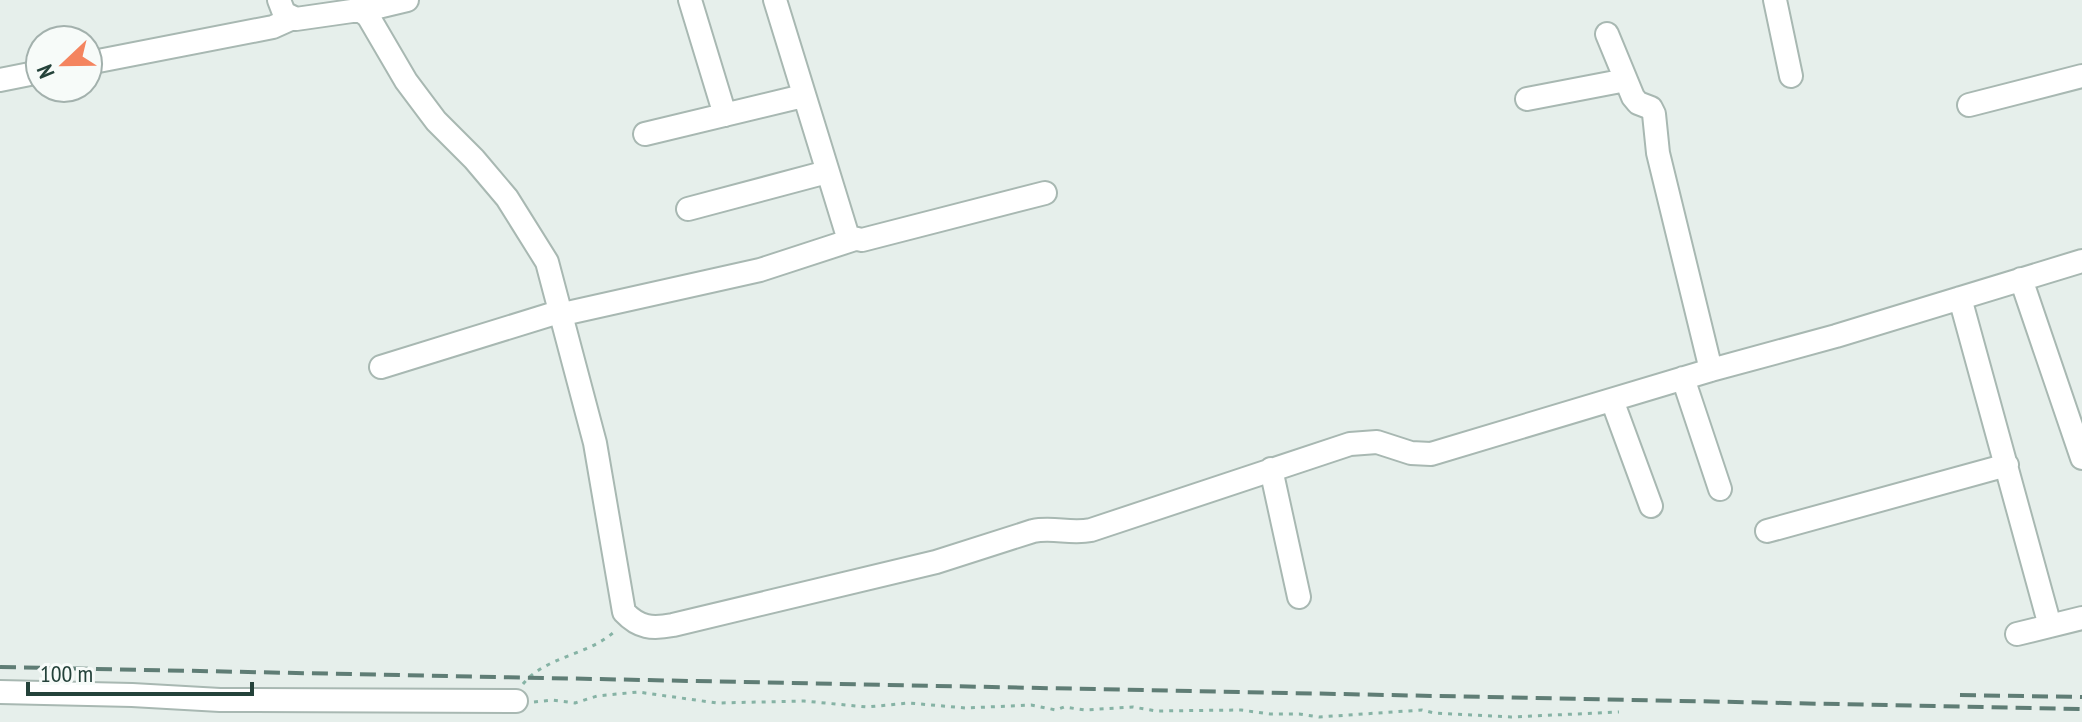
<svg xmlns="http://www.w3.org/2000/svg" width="2082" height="722" viewBox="0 0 2082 722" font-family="'PT Sans Narrow',sans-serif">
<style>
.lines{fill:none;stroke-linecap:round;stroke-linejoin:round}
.minor-casing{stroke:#a8b8b2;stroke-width:26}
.path{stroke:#86b3a5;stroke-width:3;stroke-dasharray:4 6;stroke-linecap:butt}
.minor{stroke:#fff;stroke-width:22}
.rail{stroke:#5f7d75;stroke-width:4;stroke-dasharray:16 8;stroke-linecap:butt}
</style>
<rect width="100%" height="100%" fill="#e6efeb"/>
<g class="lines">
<g class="minor-casing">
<path id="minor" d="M 279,0 L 284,13 L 296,19 L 352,11 L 361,11 L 368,16 L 406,81 L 436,121 L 474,159 L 507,198 L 547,262 L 595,443 L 624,612 C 639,628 652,629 673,625 L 936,562 L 1033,531 C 1053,527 1071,534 1091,530 L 1350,444 L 1377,442 L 1411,453 L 1431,454 L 1711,370 L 1836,336 L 2082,261
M 690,0 L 725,115
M 775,0 L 848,237 L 862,240 L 1045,193
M 1775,0 L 1791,76
M 361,11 L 407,0
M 1607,34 L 1633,97 L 1638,103 L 1651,108 L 1654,114 L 1658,153 L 1711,370
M 88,63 L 273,27 L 293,18
M 0,80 L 40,72
M 1527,99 L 1626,80
M 1969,105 L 2082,76
M 645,134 L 803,96
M 688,209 L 827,172
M 2021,279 L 2082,458
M 1960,298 L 2050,626
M 563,314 L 760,270 L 852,240
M 381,367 L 562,311
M 1683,378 L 1720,489
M 1612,400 L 1651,506
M 1271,469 L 1299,597
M 1767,531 L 2007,465
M 2017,634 L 2082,618
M 0,692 L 132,695 L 220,700 L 516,701"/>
</g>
<path class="path" d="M 523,684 C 545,656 591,655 616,630
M 534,702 L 552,700 L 575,703 L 597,696 L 638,692 L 717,703 L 804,701 L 867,707 L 909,703 L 966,708 L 1031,705 L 1056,710 L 1064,707 L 1085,710 L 1133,707 L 1156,711 L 1241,710 L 1270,714 L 1299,714 L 1319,717 L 1422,710 L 1434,713 L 1511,717 L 1619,712"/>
<use href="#minor" class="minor"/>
<path class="rail" d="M 0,667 L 2082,709
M 1960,695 L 2082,697"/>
</g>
<g transform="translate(64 64) rotate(248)"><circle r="38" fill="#f7fbf9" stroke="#a3b1ad" stroke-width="2"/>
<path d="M0-6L14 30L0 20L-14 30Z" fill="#f4845f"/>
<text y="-12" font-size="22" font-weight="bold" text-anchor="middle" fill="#24423a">N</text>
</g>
<path d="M28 682v12h224v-12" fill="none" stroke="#24423a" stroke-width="4"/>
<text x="40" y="682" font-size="24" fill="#24423a" stroke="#f7fbf9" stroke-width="6" paint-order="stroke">100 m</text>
</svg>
